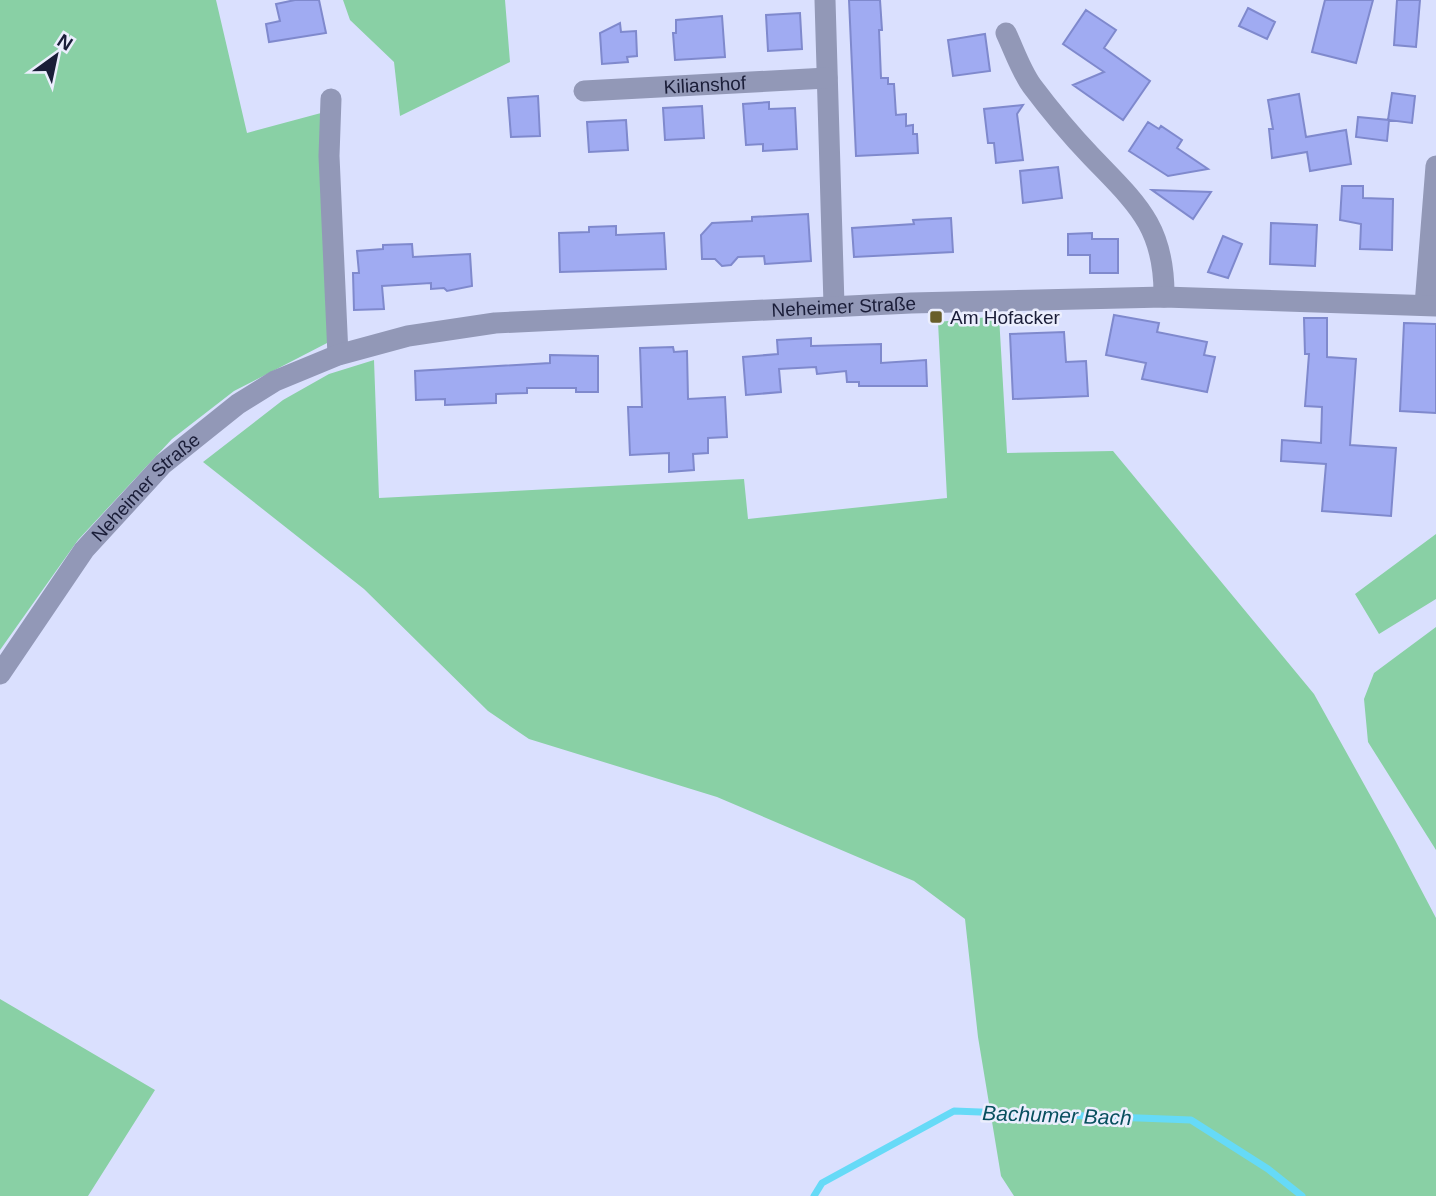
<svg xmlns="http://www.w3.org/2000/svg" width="1436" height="1196" viewBox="0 0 1436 1196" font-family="Arial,sans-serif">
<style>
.green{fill:#89d0a5}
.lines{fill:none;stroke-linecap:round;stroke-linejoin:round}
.stream{stroke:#66daf7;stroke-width:7}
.building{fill:#a0abf2;stroke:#7f89cd;stroke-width:2}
.minor{stroke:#9298b7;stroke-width:21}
.poi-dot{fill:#695e2a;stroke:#ebeefd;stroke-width:2.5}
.labels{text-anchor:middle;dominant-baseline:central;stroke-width:5;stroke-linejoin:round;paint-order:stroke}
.street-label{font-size:19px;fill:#1a1d38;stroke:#ebeefd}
.poi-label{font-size:19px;fill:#1a1d38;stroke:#ebeefd;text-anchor:start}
.water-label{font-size:21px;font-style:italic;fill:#074f5e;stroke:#ebeefd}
</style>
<rect width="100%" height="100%" fill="#dae0fe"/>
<path class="green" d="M 0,0 L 216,0 L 247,133 L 321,113 L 329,342 L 234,391 L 172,439 L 78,540 L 0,650 Z
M 343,0 L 505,0 L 510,62 L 400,116 L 394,62 L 350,20 Z
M 999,316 L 1007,453 L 1113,451 L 1314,694 L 1395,840 L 1436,918 L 1436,1196 L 1014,1196 L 1001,1176 L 978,1037 L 965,919 L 914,881 L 717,797 L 529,739 L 488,711 L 364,589 L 203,462 L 283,400 L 329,374 L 374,360 L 379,498 L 744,479 L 748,519 L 947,498 L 938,322 Z
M 1436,534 L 1436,599 L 1379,634 L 1355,594 Z
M 1436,627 L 1436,850 L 1368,742 L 1364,699 L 1374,673 Z
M 0,999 L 155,1090 L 88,1196 L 0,1196 Z"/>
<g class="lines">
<path class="stream" d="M 814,1196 L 822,1183 L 954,1111 L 1191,1120 L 1268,1169 L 1302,1196"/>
</g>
<path class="building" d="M 295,0 L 319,0 L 326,33 L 269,42 L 266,24 L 280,21 L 276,4 Z
M 849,0 L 880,0 L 882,30 L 879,30 L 881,78 L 888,78 L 888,84 L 894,84 L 896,115 L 906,114 L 906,126 L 913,125 L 913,134 L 917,134 L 918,153 L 856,156 Z
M 1325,0 L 1373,0 L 1356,63 L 1312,52 Z
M 1397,0 L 1420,0 L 1416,47 L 1394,45 Z
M 1248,8 L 1275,22 L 1267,39 L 1239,26 Z
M 1086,10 L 1116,30 L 1104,48 L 1150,81 L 1123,120 L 1073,85 L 1104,72 L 1063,44 Z
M 800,13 L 802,49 L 768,51 L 766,15 Z
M 722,16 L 725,57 L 675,60 L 673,33 L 676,33 L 676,20 Z
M 620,23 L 621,32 L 636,31 L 637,56 L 627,57 L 628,62 L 602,64 L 600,33 Z
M 985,34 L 990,71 L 953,76 L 948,40 Z
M 1392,93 L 1415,96 L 1412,123 L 1388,120 Z
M 1299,94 L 1306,137 L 1346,130 L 1351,164 L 1310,171 L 1307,152 L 1272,158 L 1269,129 L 1273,129 L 1268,100 Z
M 538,96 L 540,136 L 511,137 L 508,98 Z
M 769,102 L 769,109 L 795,108 L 797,149 L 763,151 L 763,144 L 746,145 L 743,104 Z
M 1023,105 L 1017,114 L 1023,160 L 996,163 L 994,143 L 988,143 L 984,109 Z
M 702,106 L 704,138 L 665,140 L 663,108 Z
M 1358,117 L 1389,120 L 1387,141 L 1356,137 Z
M 626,120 L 628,150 L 589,152 L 587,122 Z
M 1148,122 L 1159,129 L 1161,126 L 1182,140 L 1177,148 L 1208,169 L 1168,176 L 1129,151 Z
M 1058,167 L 1062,198 L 1023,203 L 1020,171 Z
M 1342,186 L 1363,186 L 1363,198 L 1393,199 L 1392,250 L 1360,249 L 1361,224 L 1340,220 Z
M 1152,190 L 1211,192 L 1193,219 Z
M 808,214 L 811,261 L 765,264 L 764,256 L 738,257 L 731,265 L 722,266 L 715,259 L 702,259 L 701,235 L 712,223 L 752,221 L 752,217 Z
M 951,218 L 953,252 L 854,257 L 852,228 L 914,224 L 913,220 Z
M 1271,223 L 1317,225 L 1315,266 L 1270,264 Z
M 616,226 L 616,235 L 664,233 L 666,269 L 560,272 L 559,233 L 589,232 L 589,227 Z
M 1092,233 L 1092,239 L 1118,239 L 1118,273 L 1090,273 L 1090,255 L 1068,255 L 1068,234 Z
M 1223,236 L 1242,244 L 1228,278 L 1208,272 Z
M 412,244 L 413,257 L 470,254 L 472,286 L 447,291 L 444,288 L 431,289 L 431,283 L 382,286 L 384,309 L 354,310 L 353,273 L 359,273 L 357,251 L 383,249 L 383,245 Z
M 1114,315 L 1159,323 L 1157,332 L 1207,342 L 1204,355 L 1215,357 L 1207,392 L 1142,379 L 1146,363 L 1106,355 Z
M 1304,318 L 1327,318 L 1327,357 L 1356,359 L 1350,445 L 1396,448 L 1391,516 L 1322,511 L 1326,464 L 1281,461 L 1282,440 L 1321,443 L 1322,407 L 1305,406 L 1309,354 L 1305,354 Z
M 1404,323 L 1436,324 L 1436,413 L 1400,411 Z
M 1064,332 L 1066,362 L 1086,361 L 1088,396 L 1013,399 L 1010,334 Z
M 811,338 L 811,346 L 881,344 L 881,363 L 926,360 L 927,386 L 859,386 L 859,382 L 847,382 L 846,371 L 817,374 L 816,367 L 779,369 L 781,392 L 746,395 L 743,357 L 778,354 L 777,340 Z
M 673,347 L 674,352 L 687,351 L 688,399 L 725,397 L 727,437 L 708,438 L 708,453 L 693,454 L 694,470 L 669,472 L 669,453 L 630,455 L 628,407 L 642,407 L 640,348 Z
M 550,355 L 598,356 L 598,392 L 576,392 L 576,388 L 527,388 L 527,393 L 496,394 L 496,403 L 445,405 L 445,399 L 416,400 L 415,371 L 550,363 Z"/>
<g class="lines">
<g class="minor">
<path d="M 825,0 L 834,305"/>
<path d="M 1006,33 C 1014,50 1021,71 1032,86 C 1050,110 1070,134 1091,156 C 1136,203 1165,226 1164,297"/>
<path id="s1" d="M 584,91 L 827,78"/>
<path d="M 331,99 L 329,156 L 338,355"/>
<path d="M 1425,305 L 1436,166"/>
<path id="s2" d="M 0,674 L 84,550 L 163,464 L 238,404 L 275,381 L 338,355 L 408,336 L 495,323 L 911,303 L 1164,297 L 1436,306"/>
</g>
</g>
<rect class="poi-dot" x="929" y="310" width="14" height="14" rx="3.5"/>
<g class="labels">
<g class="street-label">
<text stroke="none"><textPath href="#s1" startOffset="121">Kilianshof</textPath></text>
<text stroke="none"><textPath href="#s2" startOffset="984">Neheimer Straße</textPath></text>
<text stroke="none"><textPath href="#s2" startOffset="238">Neheimer Straße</textPath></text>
</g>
<g class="poi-label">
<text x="950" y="317">Am Hofacker</text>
</g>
<g class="water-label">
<text transform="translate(1057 1115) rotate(2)">Bachumer Bach</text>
</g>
</g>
<g transform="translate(56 56) rotate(33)" stroke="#ebeefd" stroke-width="5" paint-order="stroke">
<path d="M0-5L12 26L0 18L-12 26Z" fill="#1a1d38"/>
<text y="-10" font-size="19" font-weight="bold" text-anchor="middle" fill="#1a1d38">N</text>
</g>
</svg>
